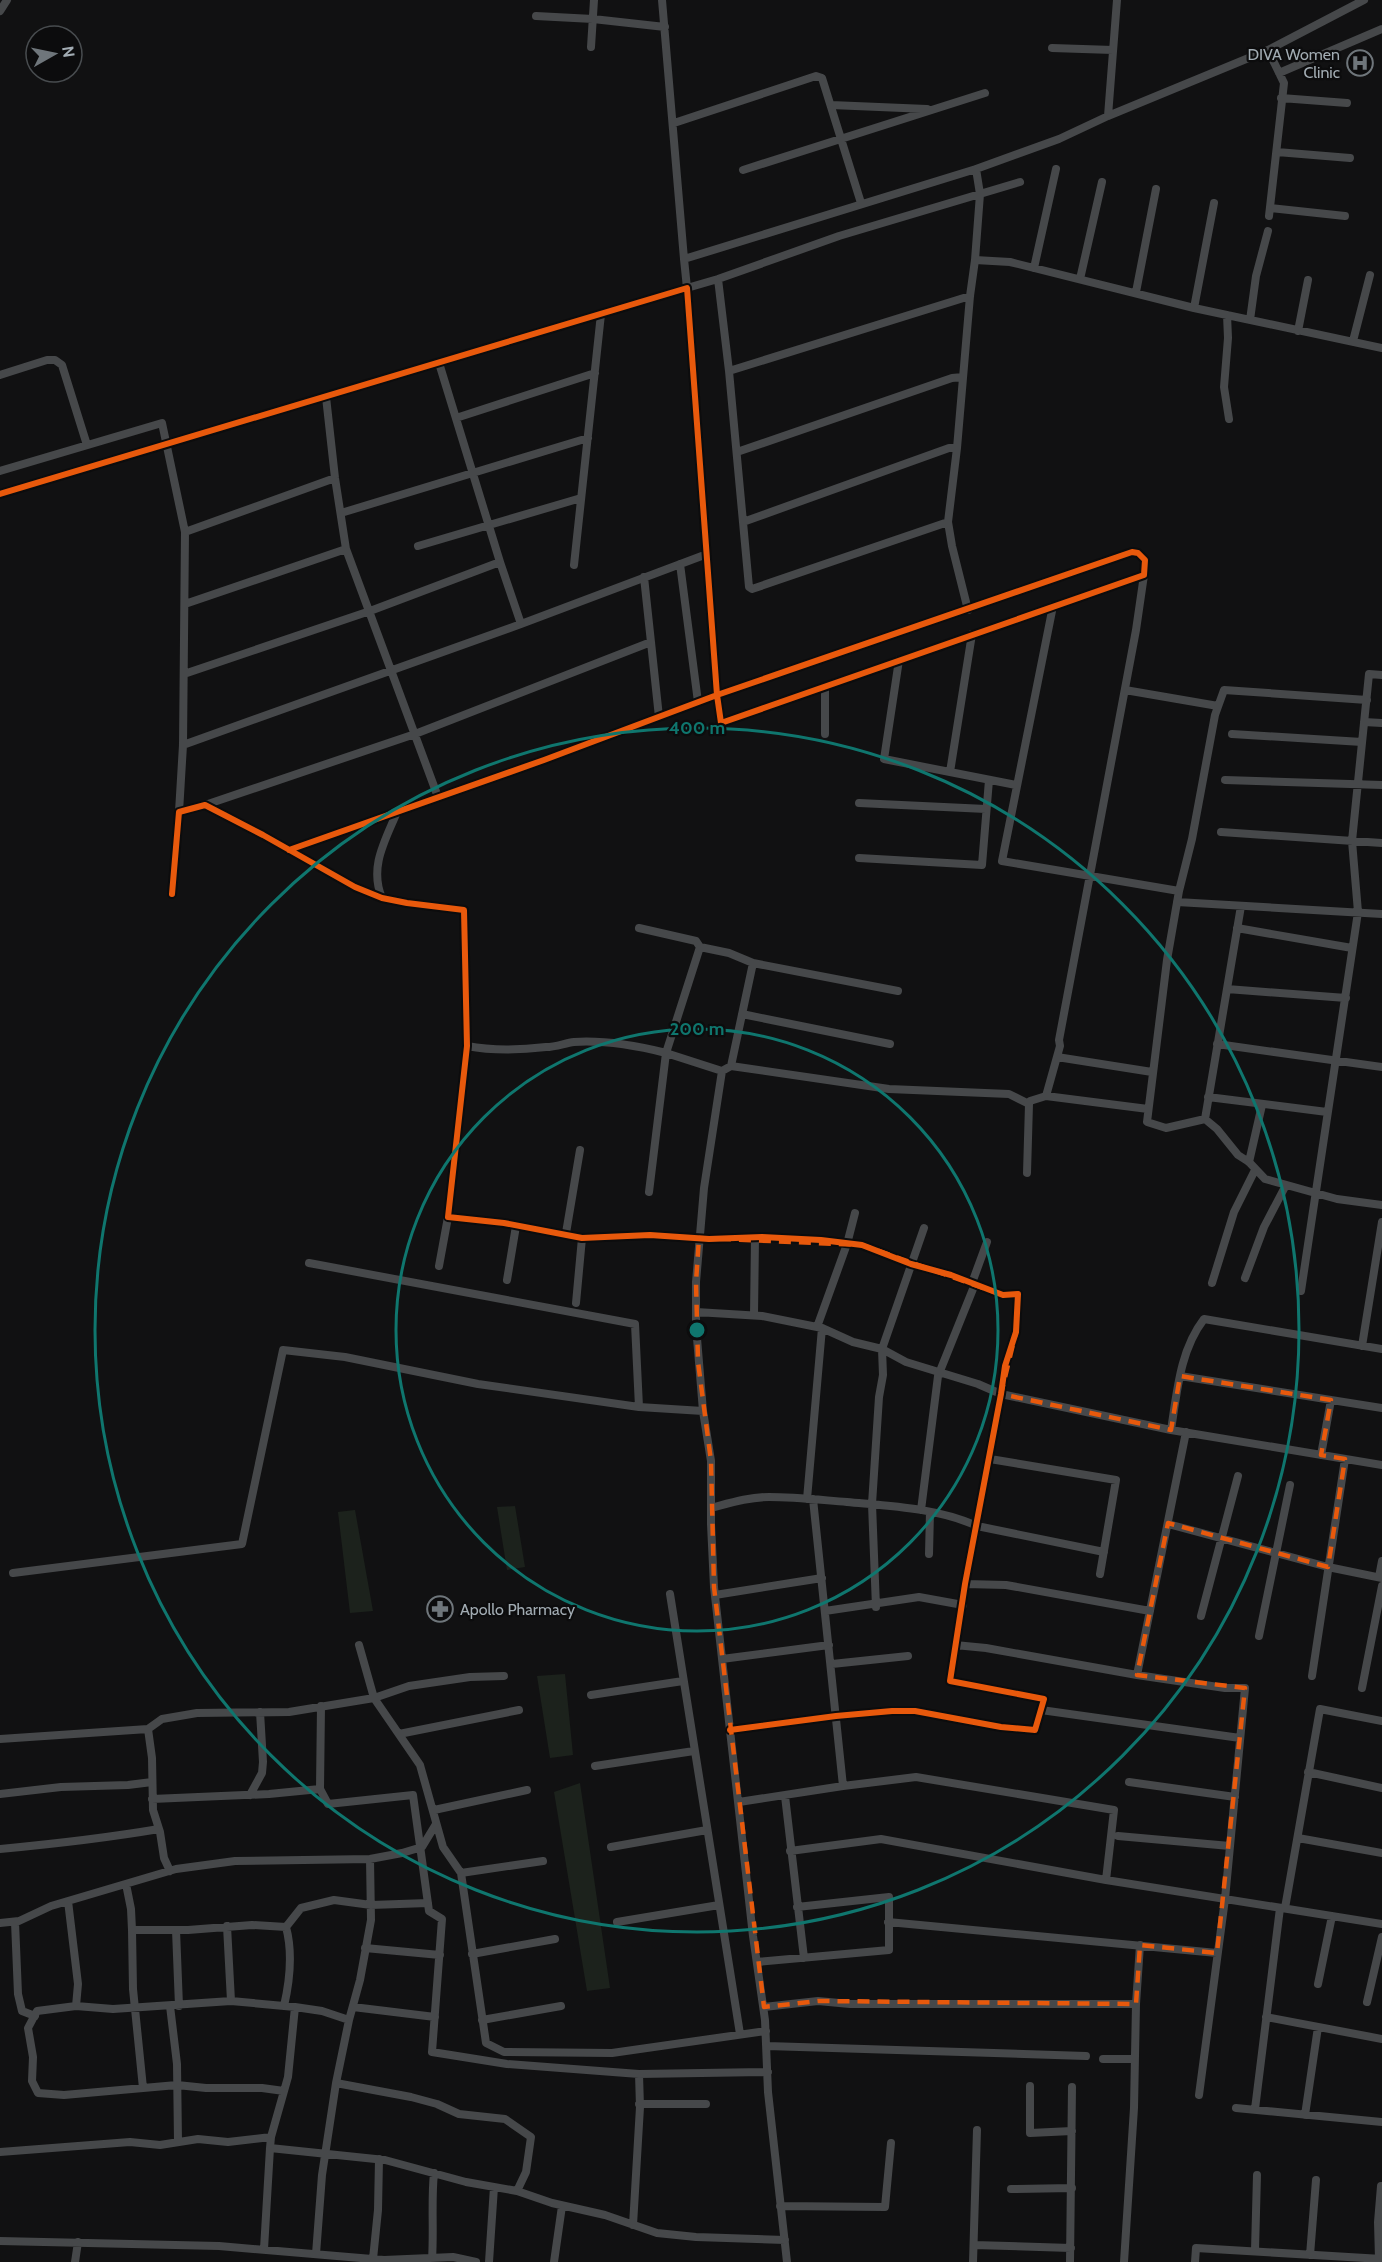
<svg xmlns="http://www.w3.org/2000/svg" width="1382" height="2262" viewBox="0 0 1382 2262" font-family="Cabin,sans-serif">
<style>
.green{fill:#1c221c}
.lines{fill:none;stroke-linecap:round;stroke-linejoin:round}
.street{stroke:#46484a;stroke-width:8}
.cycleway-casing{stroke:#0c0c0d;stroke-width:10}
.cycleway{stroke:#e8590c;stroke-width:6}
.marked{fill:none;stroke:#e8590c;stroke-width:4.5;stroke-dasharray:12 8;stroke-linejoin:round}
.ring{fill:none;stroke:#0f766e;stroke-width:3}
.labels{text-anchor:middle;dominant-baseline:central;stroke-width:4.5;stroke-linejoin:round;paint-order:stroke}
.poi-label{font-size:16px;fill:#a2acb3;stroke:#0c0c0d;text-anchor:end}
.centre{fill:#0f766e;stroke:#0c0c0d;stroke-width:3}
.ring-label{font-size:18px;text-anchor:middle;font-weight:bold;fill:#0f766e;stroke:#0c0c0d;stroke-width:4.5;stroke-linejoin:round;paint-order:stroke}
</style>
<rect width="100%" height="100%" fill="#111112"/>
<path class="green" d="M 515,1506 L 525,1567 L 507,1570 L 497,1507 Z
M 355,1510 L 373,1611 L 350,1613 L 338,1512 Z
M 565,1674 L 573,1755 L 550,1758 L 537,1676 Z
M 580,1783 L 610,1988 L 587,1991 L 554,1792 Z"/>
<g class="lines">
<path class="street" d="M 662,0 L 684,259 L 976,169 L 1059,139 L 1108,116 L 1268,50 L 1364,0
M 0,11 L 7,0
M 536,16 L 593,19 L 665,27
M 591,47 L 594,0
M 1052,48 L 1113,50
M 1268,50 L 1284,83 L 1269,216
M 1279,73 L 1382,29
M 1281,98 L 1347,103
M 831,105 L 927,109
M 1108,116 L 1117,0
M 674,123 L 816,76 L 822,78 L 861,203
M 1277,152 L 1350,158
M 743,170 L 985,93
M 1270,208 L 1345,216
M 684,259 L 687,288 L 718,279 L 839,236 L 1020,182
M 975,260 L 1010,262 L 1194,308 L 1382,348
M 1034,268 L 1056,169
M 718,279 L 729,371
M 1080,279 L 1102,182
M 1136,292 L 1156,189
M 1194,308 L 1214,203
M 1227,315 L 1228,338 L 1224,387 L 1229,419
M 1250,320 L 1256,276 L 1268,231
M 1298,331 L 1308,280
M 1353,341 L 1370,275
M 439,363 L 500,562
M 0,375 L 47,360 L 55,360 L 62,365 L 87,445
M 326,397 L 335,478 L 346,549
M 456,418 L 595,373
M 737,452 L 952,378 L 963,377
M 0,471 L 162,423 L 185,532 L 183,745 L 179,812
M 0,494 L 687,288 L 717,695 L 1132,552 L 1138,553 L 1145,560 L 1144,575 L 721,723 L 717,695 L 544,760 L 289,850
M 341,513 L 588,438
M 743,522 L 949,448 L 957,448
M 948,522 L 752,589 L 749,587 L 729,371 L 970,296
M 185,532 L 335,478
M 418,546 L 581,498
M 680,564 L 698,702
M 574,565 L 601,314
M 644,577 L 659,717
M 185,604 L 346,549 L 438,797
M 1053,606 L 1002,861 L 1179,891
M 968,610 L 952,546 L 948,522 L 957,448 L 970,296 L 975,260 L 980,194 L 976,169
M 899,660 L 884,759 L 1016,785
M 184,674 L 370,611 L 500,562 L 521,624
M 1125,690 L 1218,706
M 1367,700 L 1224,690 L 1215,715 L 1192,839 L 1179,891 L 1167,960 L 1147,1122 L 1166,1128 L 1205,1119 L 1217,1129 L 1238,1155 L 1249,1162 L 1265,1179 L 1337,1199 L 1382,1205
M 1364,722 L 1382,723
M 825,734 L 825,686
M 1232,734 L 1362,742
M 183,745 L 521,624 L 707,554
M 950,772 L 972,634
M 1225,780 L 1382,785
M 859,803 L 986,809
M 205,805 L 415,734 L 651,642
M 1221,832 L 1382,843
M 859,858 L 982,865 L 989,780
M 172,894 L 179,812 L 205,805 L 263,835 L 355,887 L 382,898 L 407,903 L 464,910 L 467,1046 L 448,1217 L 504,1223 L 582,1238 L 650,1235 L 709,1239 L 762,1237 L 821,1240 L 862,1245 L 911,1264 L 951,1275 L 1003,1295 L 1018,1294 L 1016,1332 L 1005,1366 L 1001,1394 L 965,1584 L 950,1681 L 1044,1699 L 1035,1730 L 1001,1727 L 915,1711 L 892,1711 L 836,1716 L 730,1730
M 382,898 C 369,867 385,841 397,812
M 1177,902 L 1382,914
M 1237,928 L 1352,948
M 700,947 L 729,953 L 753,963 L 898,991
M 1227,989 L 1346,998
M 742,1014 L 890,1044
M 1217,1044 L 1382,1067
M 467,1046 C 493,1051 521,1050 546,1047 C 556,1047 565,1043 574,1042 C 604,1040 638,1046 666,1053 L 700,947 L 696,941 L 639,928
M 1057,1057 L 1152,1072
M 731,1066 L 753,963
M 1046,1096 L 1060,1046 L 1059,1040 L 1136,630 L 1144,575
M 1208,1097 L 1327,1112
M 1029,1104 L 1030,1101 L 1046,1096 L 1148,1109
M 1205,1119 L 1241,906
M 1249,1162 L 1262,1105
M 1027,1173 L 1029,1104
M 649,1192 L 666,1053 L 722,1071
M 566,1233 L 580,1150
M 309,1263 L 635,1324 L 639,1407
M 439,1266 L 448,1217
M 1245,1278 L 1264,1227 L 1286,1185
M 507,1280 L 516,1226
M 972,1283 L 987,1242
M 1212,1283 L 1234,1212 L 1255,1170
M 1301,1291 L 1358,912 L 1352,841 L 1369,674 L 1382,675
M 576,1303 L 582,1238
M 696,1312 L 762,1316 L 822,1328 L 853,1342 L 882,1349 L 906,1362 L 978,1384 L 1001,1394 L 1171,1430 L 1382,1465
M 754,1315 L 755,1238
M 817,1327 L 847,1244 L 855,1213
M 1362,1346 L 1382,1222
M 1180,1376 L 1382,1408
M 1171,1430 C 1177,1392 1180,1350 1204,1319 L 1382,1349
M 1321,1455 L 1331,1400
M 990,1459 L 1116,1480 L 1100,1574
M 807,1499 L 822,1328
M 813,1499 L 843,1786
M 711,1508 C 730,1503 749,1497 769,1497 C 795,1497 821,1500 847,1502 C 889,1506 938,1508 977,1526 L 1104,1552
M 921,1510 L 938,1376 L 975,1284
M 1168,1524 L 1328,1567 L 1382,1578
M 929,1554 L 930,1512
M 13,1573 L 242,1544 L 283,1350 L 345,1357 L 478,1384 L 639,1407 L 703,1411
M 1379,1577 L 1382,1561
M 965,1584 L 1006,1585 L 1150,1611
M 670,1594 L 740,2034
M 715,1595 L 822,1578
M 876,1607 L 872,1504 L 879,1397 L 883,1375 L 882,1349 L 924,1228
M 825,1611 L 919,1597 L 963,1605
M 1201,1616 L 1238,1476
M 1259,1636 L 1290,1485
M 359,1645 L 374,1698 L 420,1765 L 443,1847 L 461,1873 L 543,1861
M 955,1645 L 986,1648 L 1137,1675 L 1225,1688 L 1245,1688 L 1225,1899 L 1199,2095
M 722,1659 L 829,1645
M 832,1664 L 908,1656
M 1137,1675 L 1186,1432
M 1312,1676 L 1345,1459
M 1362,1688 L 1382,1586
M 591,1695 L 683,1681
M 321,1706 L 320,1789 L 328,1804 L 413,1795 L 429,1911 L 442,1919 L 432,2052 L 507,2064 L 639,2074 L 768,2072
M 1041,1710 L 1240,1738
M 399,1734 L 519,1710
M 0,1739 L 148,1729
M 595,1766 L 694,1751
M 1308,1772 L 1382,1788
M 1129,1782 L 1235,1797
M 0,1794 L 61,1787 L 128,1785 L 152,1782
M 250,1795 L 262,1773 L 263,1762 L 260,1712
M 785,1796 L 804,1958
M 152,1799 L 269,1794 L 320,1789
M 739,1802 L 843,1786 L 916,1777 L 1114,1810 L 1106,1880
M 434,1810 L 527,1790
M 1118,1836 L 1230,1846
M 1298,1838 L 1382,1853
M 611,1847 L 707,1830
M 0,1849 C 53,1844 106,1838 159,1829
M 790,1851 L 881,1839 L 1106,1880 L 1382,1924
M 370,1859 L 371,1920 L 360,1980 L 349,2020 L 336,2083 L 411,2097 L 437,2104 L 459,2114 L 505,2119 L 531,2137 L 526,2172 L 517,2191
M 170,1871 L 164,1858 L 160,1832 L 153,1810 L 152,1758 L 148,1729 L 162,1719 L 197,1713 L 289,1712 L 374,1698 L 409,1686 L 470,1677 L 504,1676
M 461,1873 L 486,2043 L 504,2052 L 612,2053 L 766,2031
M 126,1884 L 131,1909 L 132,1930
M 68,1901 L 78,1984 L 76,2006
M 1285,1908 L 1320,1709 L 1382,1721
M 15,1922 L 18,1994 L 22,2011 L 35,2016
M 617,1922 L 719,1905
M 888,1922 L 1217,1953
M 0,1923 L 19,1921 L 51,1906 L 176,1869 L 235,1861 L 370,1859 L 402,1853 L 422,1847 L 436,1824
M 227,1926 L 231,2001
M 286,1927 L 301,1908 L 334,1900 L 371,1905 L 428,1903
M 176,1930 L 179,2006
M 365,1948 L 440,1955
M 472,1954 L 555,1939
M 757,1962 L 889,1950 L 889,1897 L 797,1907
M 1318,1984 L 1332,1916
M 1367,2002 L 1382,1937
M 170,2006 L 177,2064 L 178,2142
M 353,2007 L 435,2017
M 764,2007 L 818,2001 L 850,2004 L 1136,2004 L 1140,1945
M 1266,2017 L 1382,2039
M 482,2020 L 561,2006
M 767,2046 L 1086,2056
M 1103,2059 L 1134,2059
M 1030,2086 L 1030,2133 L 1072,2131
M 143,2088 L 133,1989 L 132,1930 L 188,1930 L 252,1925 L 286,1927 C 293,1953 290,1980 284,2006
M 284,2091 L 262,2088 L 206,2088 L 177,2085 L 64,2095 L 38,2093 L 32,2081 L 33,2057 L 28,2028 L 37,2011 L 76,2006 L 113,2009 L 231,2001 L 295,2007 L 322,2011 L 349,2020
M 639,2104 L 706,2104
M 1236,2108 L 1382,2122
M 1255,2109 L 1280,1908
M 1305,2115 L 1318,2027
M 271,2137 L 288,2077 L 295,2007
M 0,2152 L 130,2142 L 160,2145 L 198,2139 L 228,2142 L 271,2137 L 270,2148 L 385,2160 L 466,2182 L 517,2191 L 552,2203 L 605,2215 L 657,2233 L 696,2237 L 785,2240
M 1011,2189 L 1072,2188
M 780,2206 L 885,2207 L 891,2143
M 633,2225 L 640,2107 L 639,2074
M 0,2241 L 219,2246 L 384,2260 L 453,2257 L 476,2262
M 974,2245 L 1071,2248
M 264,2249 L 270,2148
M 1255,2250 L 1257,2175
M 316,2254 L 322,2175 L 336,2083
M 1310,2255 L 1316,2180
M 373,2259 L 378,2210 L 379,2159
M 432,2259 C 434,2230 431,2201 434,2173
M 1379,2259 L 1378,2222 L 1381,2186
M 75,2262 L 78,2242
M 489,2262 L 494,2187
M 554,2262 L 562,2206
M 787,2262 L 768,2092 L 765,2020 L 753,1936 L 714,1587 L 711,1524 L 711,1461 L 703,1411 L 696,1326 L 696,1282 L 704,1188 L 722,1071 L 731,1066 L 889,1089 L 1009,1094 L 1029,1104
M 973,2262 L 977,2130
M 1070,2262 L 1072,2087
M 1124,2262 L 1134,2108 L 1136,2004
M 1195,2262 L 1196,2248 L 1382,2259"/>
<g class="cycleway-casing">
<path id="cycleway" d="M 0,494 L 687,288 L 717,695 L 1132,552 L 1138,553 L 1145,560 L 1144,575 L 721,723 L 717,695 L 544,760 L 289,850
M 172,894 L 179,812 L 205,805 L 263,835 L 355,887 L 382,898 L 407,903 L 464,910 L 467,1046 L 448,1217 L 504,1223 L 582,1238 L 650,1235 L 709,1239 L 762,1237 L 821,1240 L 862,1245 L 911,1264 L 951,1275 L 1003,1295 L 1018,1294 L 1016,1332 L 1005,1366 L 1001,1394 L 965,1584 L 950,1681 L 1044,1699 L 1035,1730 L 1001,1727 L 915,1711 L 892,1711 L 836,1716 L 730,1730"/>
</g>
<use href="#cycleway" class="cycleway"/>
</g>
<path class="marked" d="M 699,1238 L 862,1245 L 1003,1295 L 1018,1294 L 1016,1332 L 1001,1394 L 1171,1430 L 1180,1376 L 1331,1400 L 1321,1455 L 1345,1459 L 1328,1567 L 1168,1523 L 1137,1675 L 1245,1688 L 1217,1953 L 1140,1945 L 1136,2004 L 818,2001 L 764,2007 L 714,1587 L 711,1461 L 698,1362 L 696,1282 Z"/>
<g class="ring">
<circle cx="697" cy="1330" r="301"/>
<circle cx="697" cy="1330" r="602"/>
</g>
<defs>
<g id="hospital-ring" transform="scale(1.35)"><circle r="9.5" fill="#0c0c0d" stroke="#6f767b" stroke-width="1.5"/><path d="M-5-5h3v3.5h4V-5h3V5h-3V1.5h-4V5h-3Z" fill="#6f767b"/></g>
<g id="pharmacy-ring" transform="scale(1.35)"><circle r="9.5" fill="#0c0c0d" stroke="#6f767b" stroke-width="1.5"/><path d="M-2-6h4v4h4v4h-4v4h-4v-4h-4v-4h4Z" fill="#6f767b"/></g>
</defs>
<g fill-rule="evenodd">
<use href="#hospital-ring" x="1360" y="63"/>
<use href="#pharmacy-ring" x="440" y="1609"/>
</g>
<g class="labels">
<g class="poi-label">
<text x="1340" y="54">DIVA Women<tspan x="1340" dy="18">Clinic</tspan></text>
<text x="460" y="1609" text-anchor="start">Apollo Pharmacy</text>
</g>
</g>
<circle cx="697" cy="1330" r="9" class="centre"/>
<g class="ring-label">
<text x="697" y="734">400 m</text>
<text x="697" y="1035">200 m</text>
</g>
<g transform="translate(54 54) rotate(81)"><circle r="28" fill="#0c0c0d" stroke="#484c4f" stroke-width="1.5"/>
<path d="M0-4.5L10 22L0 15L-10 22Z" fill="#6f767b"/>
<text y="-9" font-size="16" font-weight="bold" text-anchor="middle" fill="#a2acb3">N</text>
</g>
</svg>
